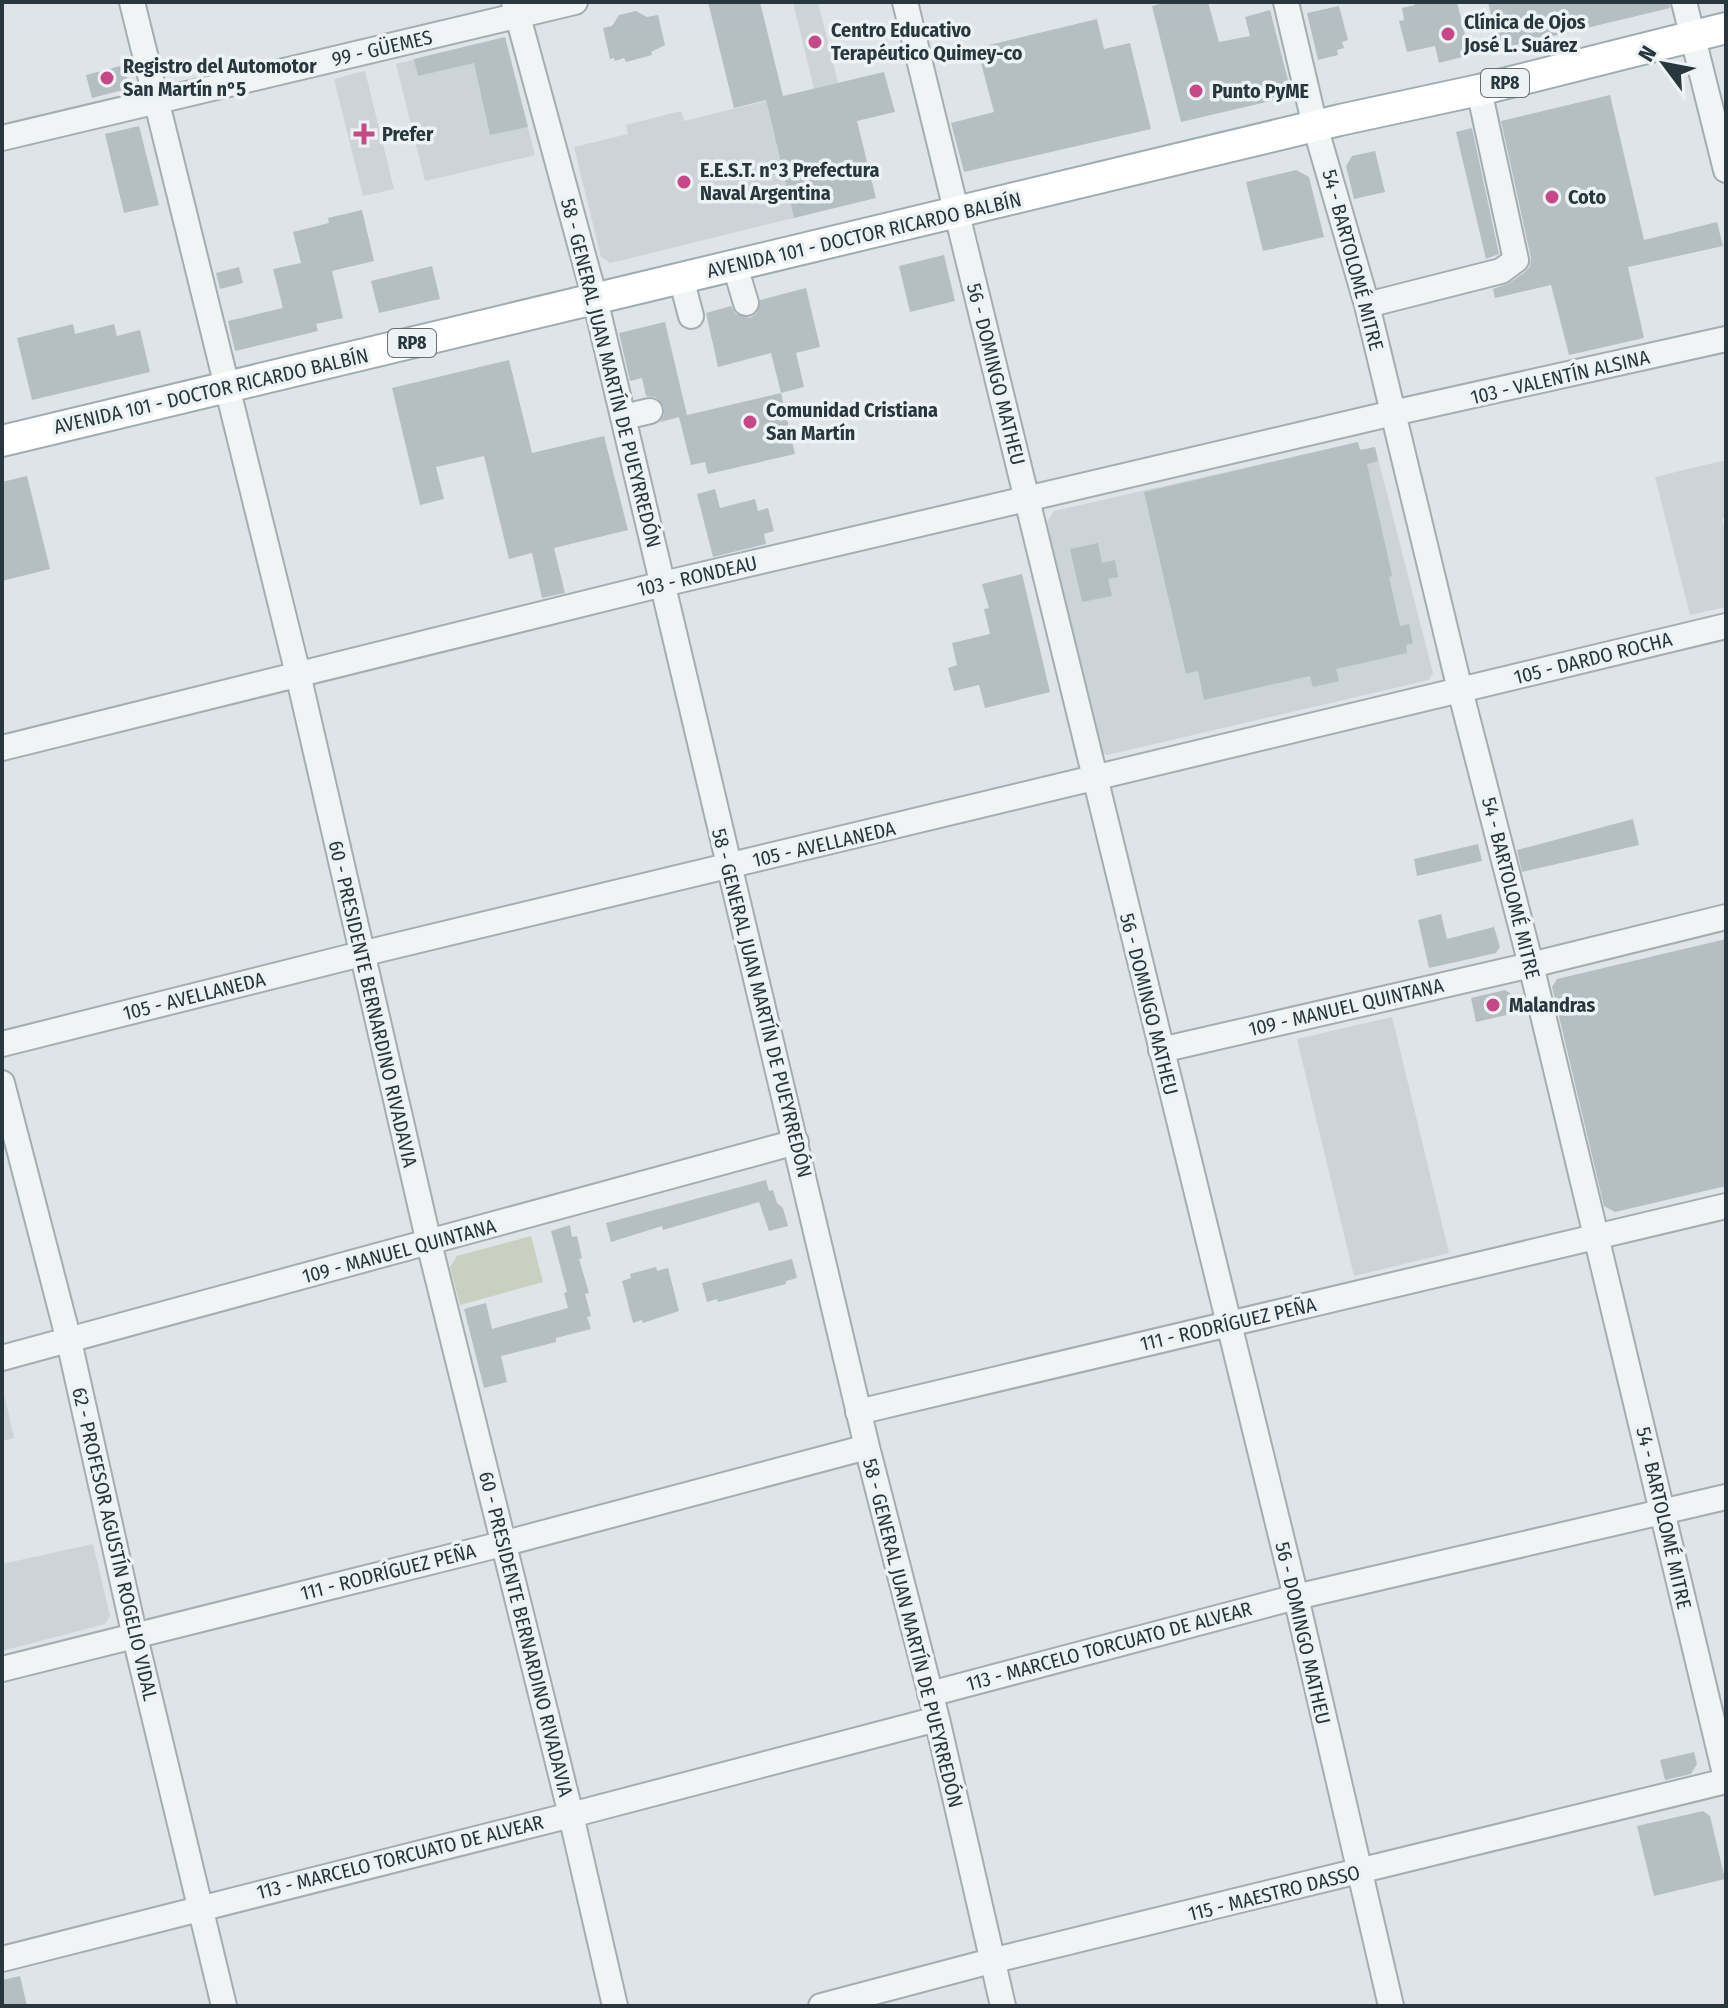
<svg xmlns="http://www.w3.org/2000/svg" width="1728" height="2008" viewBox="0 0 1728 2008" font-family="'Fira Sans Condensed',sans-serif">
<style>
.built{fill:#ccd4d9}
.green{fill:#c9d0bf}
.building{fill:#b5bfc3}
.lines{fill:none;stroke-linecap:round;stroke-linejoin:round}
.minor-casing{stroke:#a4adb1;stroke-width:28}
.major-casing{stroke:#9eadb2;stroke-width:34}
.minor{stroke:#f0f4f5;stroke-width:24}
.major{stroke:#fff;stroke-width:30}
.poi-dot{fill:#c74886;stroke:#edf3f4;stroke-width:3}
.labels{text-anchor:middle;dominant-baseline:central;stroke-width:7;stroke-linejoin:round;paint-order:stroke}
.shield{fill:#edf3f4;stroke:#636f74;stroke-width:2}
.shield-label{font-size:18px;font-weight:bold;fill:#28373d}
.poi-label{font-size:20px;font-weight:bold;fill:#28373d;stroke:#edf3f4;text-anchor:start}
.street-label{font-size:20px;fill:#28373d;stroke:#edf3f4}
</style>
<rect width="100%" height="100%" fill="#dee4e7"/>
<path class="built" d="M 793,2 L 818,2 L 838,83 L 814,89 Z
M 505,37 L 535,155 L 425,181 L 396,64 Z
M 365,71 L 394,189 L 363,196 L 334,79 Z
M 766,101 L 794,218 L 610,263 L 601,257 L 574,147 L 628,134 L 626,125 L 681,111 L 684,121 Z
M 1358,442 L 1360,450 L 1375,447 L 1433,673 L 1429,680 L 1107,755 L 1098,750 L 1047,522 L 1054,511 Z
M 1726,460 L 1726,517 L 1722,519 L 1726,537 L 1726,607 L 1690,615 L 1655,477 Z
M 1392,1017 L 1449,1253 L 1354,1276 L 1297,1039 Z
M 2,1385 L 14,1438 L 2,1441 Z
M 93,1544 L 110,1616 L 105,1624 L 2,1651 L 2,1564 Z"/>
<path class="green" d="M 531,1236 L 543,1282 L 460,1305 L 450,1267 L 457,1256 Z"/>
<path class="building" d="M 708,2 L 760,2 L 783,96 L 884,72 L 895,112 L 857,121 L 876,198 L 794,218 L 766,100 L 734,108 Z
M 1167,2 L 1208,2 L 1219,42 L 1250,36 L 1245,17 L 1270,10 L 1289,84 L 1280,99 L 1181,122 L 1152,6 Z
M 1414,2 L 1457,2 L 1470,55 L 1439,63 L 1435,46 L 1407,52 L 1399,21 L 1404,20 L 1402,8 L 1415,5 Z
M 1488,2 L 1669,2 L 1670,8 L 1499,49 Z
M 1339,6 L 1348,40 L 1342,42 L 1344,48 L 1337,50 L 1338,55 L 1318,60 L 1307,13 Z
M 636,11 L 647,17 L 658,15 L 665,45 L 651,52 L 652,55 L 626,62 L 624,58 L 615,61 L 614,58 L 610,59 L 603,28 L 612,26 L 619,15 Z
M 1097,19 L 1104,49 L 1130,43 L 1151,129 L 964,172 L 951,123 L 994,112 L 977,48 Z
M 505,37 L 528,127 L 490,135 L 474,63 L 418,76 L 414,59 Z
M 124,65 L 128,82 L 123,90 L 92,98 L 86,75 Z
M 1610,95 L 1644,240 L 1717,222 L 1723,246 L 1628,267 L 1644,338 L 1569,355 L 1551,285 L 1495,298 L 1493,289 L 1509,283 L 1525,272 L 1530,266 L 1531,258 L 1501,121 Z
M 139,126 L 159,205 L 124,213 L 105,134 Z
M 1472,128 L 1499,254 L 1486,259 L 1456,132 Z
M 1375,151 L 1385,192 L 1354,199 L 1346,166 L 1352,156 Z
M 1296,170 L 1309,177 L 1324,237 L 1263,251 L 1246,182 Z
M 362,210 L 374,261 L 332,271 L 343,318 L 316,324 L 318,331 L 235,351 L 228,321 L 283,308 L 273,269 L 301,263 L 293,232 L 329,223 L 328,218 Z
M 944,255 L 955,301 L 910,312 L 899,266 Z
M 432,266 L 440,299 L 379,313 L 371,281 Z
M 239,267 L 243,283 L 220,289 L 216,273 Z
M 806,288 L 820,347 L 796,353 L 804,387 L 781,393 L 771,353 L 718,367 L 706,313 L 731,306 L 736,314 L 750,318 L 757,313 L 760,300 Z
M 665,322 L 687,415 L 660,422 L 664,415 L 664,407 L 655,397 L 646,396 L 642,378 L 630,381 L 619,333 Z
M 73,324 L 75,334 L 114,324 L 117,336 L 140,330 L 150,372 L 32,400 L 17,338 Z
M 509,360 L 532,453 L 604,436 L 628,530 L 554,548 L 565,593 L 542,598 L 532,553 L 509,559 L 484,456 L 436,467 L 444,499 L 420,505 L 392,388 Z
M 781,393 L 795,454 L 708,474 L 705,462 L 691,465 L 679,417 Z
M 1358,442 L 1360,450 L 1375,447 L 1378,461 L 1367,464 L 1390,566 L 1392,576 L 1389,577 L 1400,626 L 1409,624 L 1413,643 L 1406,645 L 1407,653 L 1336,669 L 1339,681 L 1313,687 L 1310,676 L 1204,700 L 1198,671 L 1186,674 L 1144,492 Z
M 27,476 L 50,569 L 2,581 L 2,482 Z
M 715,489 L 720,508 L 755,499 L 758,511 L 768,508 L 774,531 L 764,534 L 766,544 L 713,557 L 697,494 Z
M 1098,543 L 1102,563 L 1115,560 L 1118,577 L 1108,579 L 1112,596 L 1082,602 L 1070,549 Z
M 1022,574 L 1050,692 L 985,708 L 979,685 L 954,691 L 948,668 L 957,665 L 952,643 L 990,634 L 984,609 L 989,608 L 982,584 Z
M 1633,819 L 1639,845 L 1522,872 L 1517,850 Z
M 1478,844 L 1482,861 L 1417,876 L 1414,859 Z
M 1441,914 L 1447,939 L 1494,927 L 1500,947 L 1496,953 L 1429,968 L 1418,920 Z
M 1726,939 L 1726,1186 L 1615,1212 L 1604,1206 L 1552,987 L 1557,979 Z
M 1505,990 L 1510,993 L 1515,1013 L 1476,1022 L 1471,998 Z
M 766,1180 L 769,1191 L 773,1190 L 777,1203 L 783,1208 L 788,1226 L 769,1231 L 759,1202 L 663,1230 L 662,1226 L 611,1242 L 606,1223 Z
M 570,1225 L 572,1237 L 577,1236 L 582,1258 L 579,1259 L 589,1293 L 585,1294 L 591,1316 L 587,1317 L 591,1329 L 556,1338 L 556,1342 L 501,1356 L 507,1382 L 484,1388 L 464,1309 L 486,1303 L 492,1329 L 568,1308 L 564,1293 L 567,1292 L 551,1231 Z
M 792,1259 L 797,1278 L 786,1281 L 786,1284 L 718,1302 L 717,1299 L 707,1302 L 702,1283 Z
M 656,1267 L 657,1271 L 668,1268 L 679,1311 L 643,1323 L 642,1320 L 633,1323 L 622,1281 L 631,1278 L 630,1274 Z
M 1694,1752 L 1697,1764 L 1691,1774 L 1665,1780 L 1660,1760 Z
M 1703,1811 L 1710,1816 L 1725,1879 L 1654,1896 L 1637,1826 Z
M 20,1976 L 27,2006 L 2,2006 L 2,1980 Z"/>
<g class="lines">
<g class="minor-casing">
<path id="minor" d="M 132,2 L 298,674 L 429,1243 L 571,1815 L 615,2006
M 514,2 L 595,299 L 867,1447 L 937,1719 L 1003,2006
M 905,2 L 1296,1597 L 1391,2006
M 1286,2 L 1315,126 L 1367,305 L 1460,690 L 1531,965 L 1726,1778
M 1684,2 L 1726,170
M 2,138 L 575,2
M 735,266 L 746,303
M 681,278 L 691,316
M 1367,305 L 1501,271 L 1516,260 L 1479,90
M 624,417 L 650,411
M 2,748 L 663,584 L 1393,413 L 1726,339
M 2,1044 L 361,954 L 1726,626
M 1161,1050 L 1531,965 L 1726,917
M 2,1083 L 69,1341 L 135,1637 L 224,2006
M 2,1358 L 796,1142
M 858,1412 L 1726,1206
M 2,1669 L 502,1544 L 867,1447
M 930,1694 L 1296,1597 L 1726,1497
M 2,1959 L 571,1815 L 937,1719
M 821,2006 L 991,1961 L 1726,1781"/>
</g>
<g class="major-casing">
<path id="major" d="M 2,441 L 1340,120 L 1479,90 L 1726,28"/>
</g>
<use href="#minor" class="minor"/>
<use href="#major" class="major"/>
</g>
<g class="poi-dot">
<circle cx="1448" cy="34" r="8"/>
<circle cx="815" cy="42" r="8"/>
<circle cx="107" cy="78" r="8"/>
<circle cx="1196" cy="91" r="8"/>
<path d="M360 122h8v8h8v8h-8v8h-8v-8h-8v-8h8z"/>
<circle cx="684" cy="182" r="8"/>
<circle cx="1552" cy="197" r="8"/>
<circle cx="750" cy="422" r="8"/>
<circle cx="1493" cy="1005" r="8"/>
</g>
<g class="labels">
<g class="shield">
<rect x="1481" y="69" width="48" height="28" rx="6"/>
<rect x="388" y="329" width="48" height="28" rx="6"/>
</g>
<g class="shield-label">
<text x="1505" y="83">RP8</text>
<text x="412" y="343">RP8</text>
</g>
<g class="poi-label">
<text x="1464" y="22">Clínica de Ojos<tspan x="1464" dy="23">José L. Suárez</tspan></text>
<text x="831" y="30">Centro Educativo<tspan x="831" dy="23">Terapéutico Quimey-co</tspan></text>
<text x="123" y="66">Registro del Automotor<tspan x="123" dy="23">San Martín n°5</tspan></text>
<text x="1212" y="91">Punto PyME</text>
<text x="382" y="134">Prefer</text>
<text x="700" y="170">E.E.S.T. n°3 Prefectura<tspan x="700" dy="23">Naval Argentina</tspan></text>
<text x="1568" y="197">Coto</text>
<text x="766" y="410">Comunidad Cristiana<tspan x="766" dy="23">San Martín</tspan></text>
<text x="1509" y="1005">Malandras</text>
</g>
<g class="street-label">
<text transform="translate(382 48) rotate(-13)">99 - GÜEMES</text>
<text transform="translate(864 235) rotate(-13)">AVENIDA 101 - DOCTOR RICARDO BALBÍN</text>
<text transform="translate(1353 260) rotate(75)">54 - BARTOLOMÉ MITRE</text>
<text transform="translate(611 373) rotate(76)">58 - GENERAL JUAN MARTÍN DE PUEYRREDÓN</text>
<text transform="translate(996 374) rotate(76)">56 - DOMINGO MATHEU</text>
<text transform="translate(1560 377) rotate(-13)">103 - VALENTÍN ALSINA</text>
<text transform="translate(211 391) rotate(-13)">AVENIDA 101 - DOCTOR RICARDO BALBÍN</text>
<text transform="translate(697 576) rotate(-13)">103 - RONDEAU</text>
<text transform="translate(1593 658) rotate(-14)">105 - DARDO ROCHA</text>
<text transform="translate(824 844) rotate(-13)">105 - AVELLANEDA</text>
<text transform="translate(1511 888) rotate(76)">54 - BARTOLOMÉ MITRE</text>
<text transform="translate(194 996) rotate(-14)">105 - AVELLANEDA</text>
<text transform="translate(762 1003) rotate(76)">58 - GENERAL JUAN MARTÍN DE PUEYRREDÓN</text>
<text transform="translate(373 1004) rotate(77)">60 - PRESIDENTE BERNARDINO RIVADAVIA</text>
<text transform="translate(1149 1004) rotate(76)">56 - DOMINGO MATHEU</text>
<text transform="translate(1346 1007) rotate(-13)">109 - MANUEL QUINTANA</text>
<text transform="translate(399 1251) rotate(-15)">109 - MANUEL QUINTANA</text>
<text transform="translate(1228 1324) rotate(-13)">111 - RODRÍGUEZ PEÑA</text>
<text transform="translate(1664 1518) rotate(77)">54 - BARTOLOMÉ MITRE</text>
<text transform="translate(115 1544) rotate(77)">62 - PROFESOR AGUSTÍN ROGELIO VIDAL</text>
<text transform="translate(388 1572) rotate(-14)">111 - RODRÍGUEZ PEÑA</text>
<text transform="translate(913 1633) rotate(76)">58 - GENERAL JUAN MARTÍN DE PUEYRREDÓN</text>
<text transform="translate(1303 1633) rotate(77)">56 - DOMINGO MATHEU</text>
<text transform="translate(526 1634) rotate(76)">60 - PRESIDENTE BERNARDINO RIVADAVIA</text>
<text transform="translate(1109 1646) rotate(-15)">113 - MARCELO TORCUATO DE ALVEAR</text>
<text transform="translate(400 1857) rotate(-14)">113 - MARCELO TORCUATO DE ALVEAR</text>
<text transform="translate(1274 1893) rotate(-14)">115 - MAESTRO DASSO</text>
</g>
</g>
<rect width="1728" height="2008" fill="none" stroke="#28373d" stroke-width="8"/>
<g transform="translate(1664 64) rotate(302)" stroke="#edf3f4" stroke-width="6" paint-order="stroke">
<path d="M0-6L14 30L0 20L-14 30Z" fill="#28373d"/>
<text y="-12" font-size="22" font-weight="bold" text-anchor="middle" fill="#28373d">N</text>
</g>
</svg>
